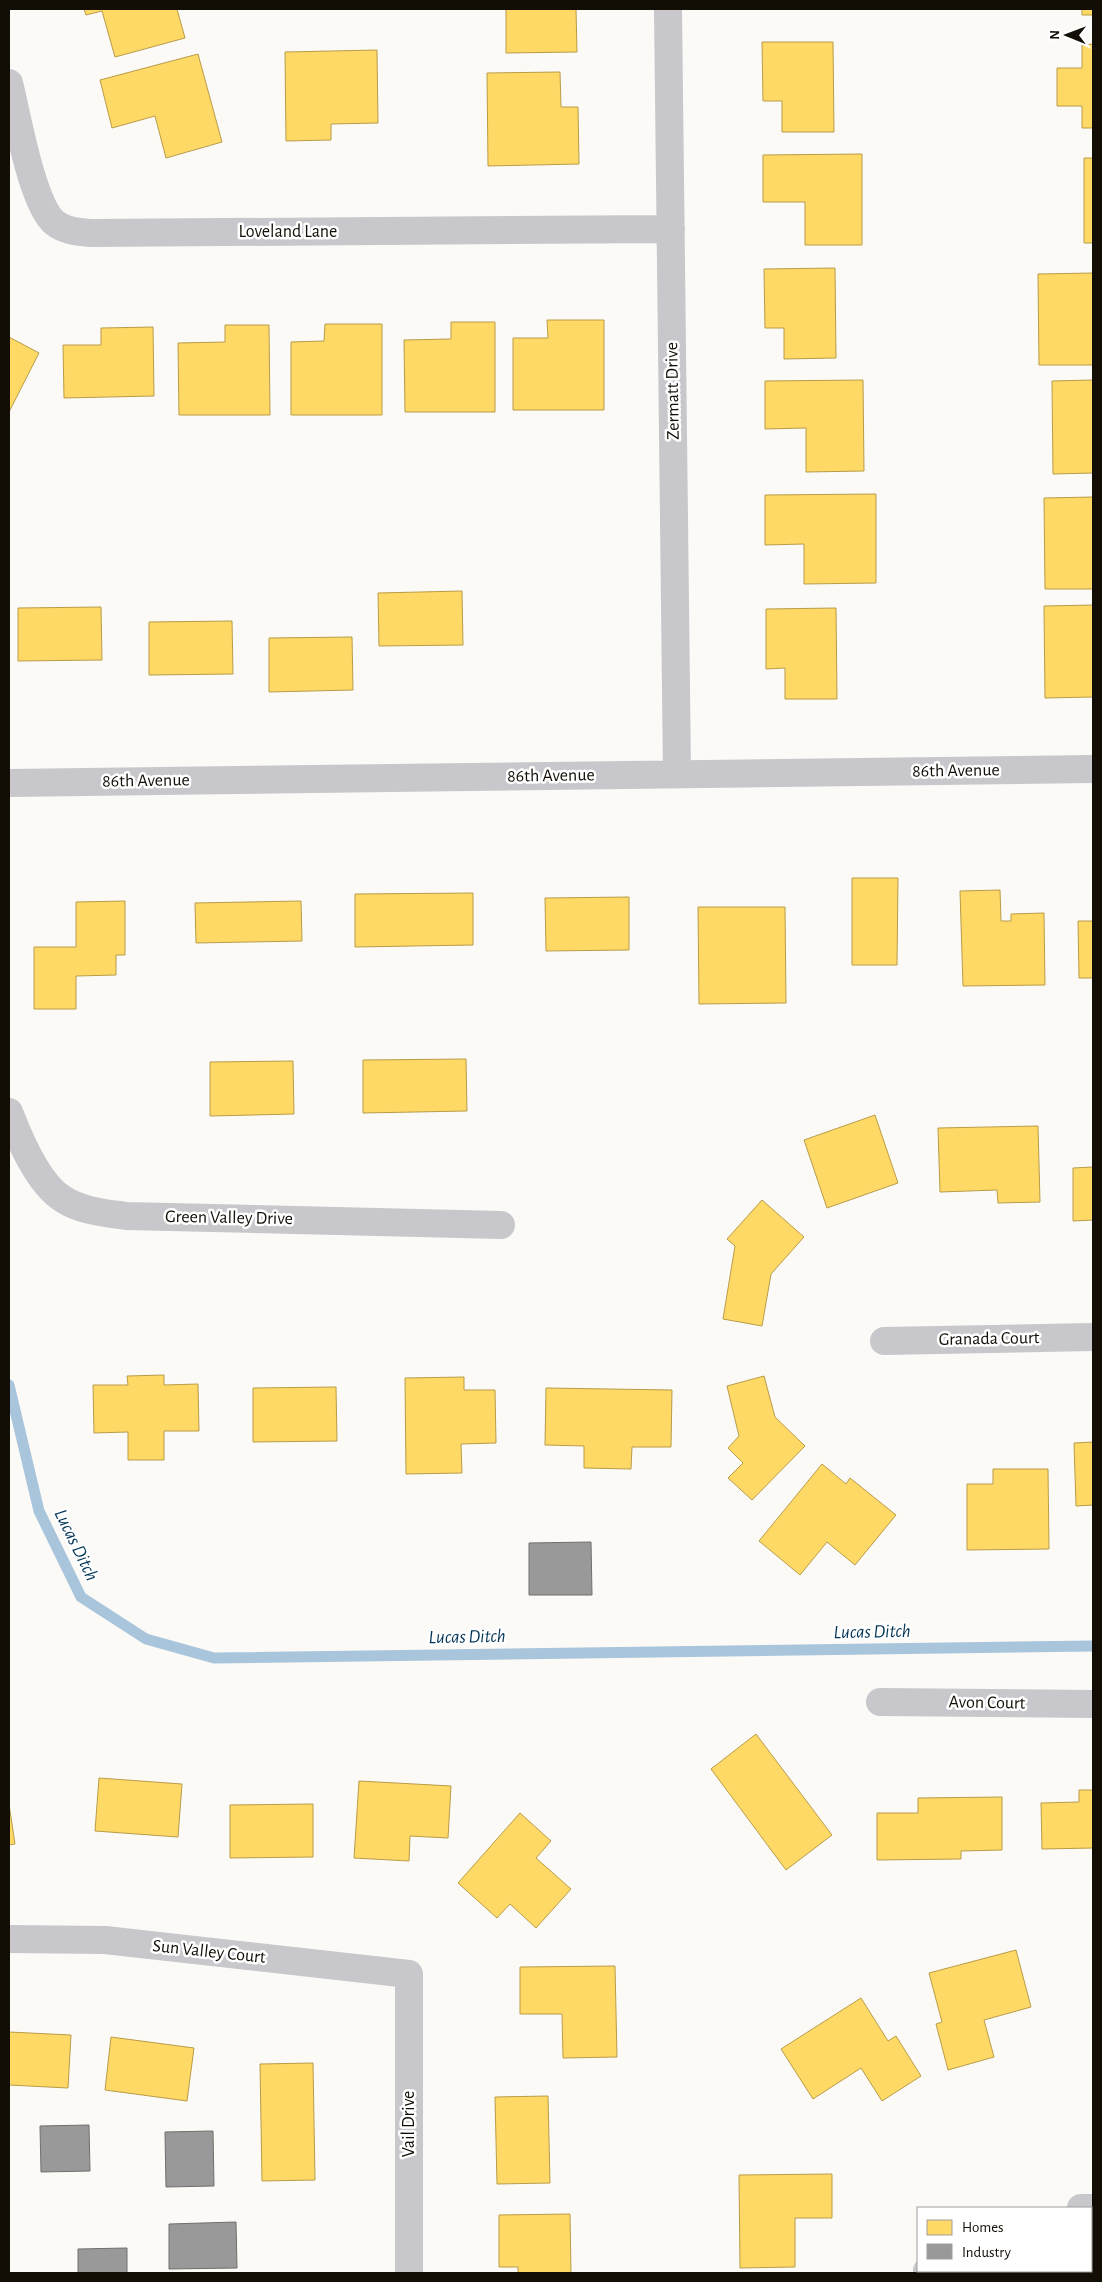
<svg xmlns="http://www.w3.org/2000/svg" width="1102" height="2282" viewBox="0 0 1102 2282" font-family="'Alegreya Sans',sans-serif">
<style>
.homes{fill:#ffd966;stroke:#b89c49}
.industry{fill:#999;stroke:#706f6d}
.lines{fill:none;stroke-linecap:round;stroke-linejoin:round}
.stream{stroke:#a9c5dc;stroke-width:11}
.street{stroke:#c7c7cc;stroke-width:28}
.labels{text-anchor:middle;dominant-baseline:central;stroke-width:5;stroke-linejoin:round;paint-order:stroke}
.street-label{font-size:18px;fill:#120d05;stroke:#fff}
.water-label{font-size:19px;font-style:italic;fill:#023557;stroke:#fff}
</style>
<rect width="100%" height="100%" fill="#fcfaf7"/>
<path class="homes" d="M 84,9 L 177,9 L 185,38 L 115,57 L 102,11 L 86,15 Z
M 506,9 L 576,9 L 577,52 L 506,53 Z
M 1082,9 L 1093,9 L 1093,15 L 1082,15 Z
M 762,42 L 833,42 L 834,132 L 782,132 L 782,101 L 763,101 Z
M 1093,44 L 1093,128 L 1082,128 L 1082,106 L 1057,106 L 1057,68 L 1082,68 L 1082,45 Z
M 377,50 L 378,123 L 331,124 L 331,140 L 286,141 L 285,52 Z
M 198,54 L 222,142 L 166,158 L 155,116 L 112,128 L 100,80 Z
M 560,72 L 561,107 L 578,107 L 579,164 L 488,166 L 487,73 Z
M 862,154 L 862,245 L 805,245 L 805,202 L 763,202 L 763,155 Z
M 1084,158 L 1093,158 L 1093,243 L 1084,243 Z
M 835,268 L 836,358 L 784,359 L 784,328 L 765,328 L 764,269 Z
M 1093,273 L 1093,365 L 1039,365 L 1038,274 Z
M 547,320 L 604,320 L 604,410 L 513,410 L 513,338 L 548,338 Z
M 451,322 L 495,322 L 495,412 L 405,412 L 404,340 L 451,339 Z
M 325,324 L 382,324 L 382,415 L 291,415 L 291,342 L 324,341 Z
M 225,325 L 269,325 L 270,415 L 179,415 L 178,343 L 225,342 Z
M 153,327 L 154,396 L 64,398 L 63,345 L 101,345 L 101,328 Z
M 9,337 L 39,353 L 9,412 Z
M 863,380 L 864,471 L 806,472 L 806,428 L 765,429 L 765,381 Z
M 1093,380 L 1093,473 L 1053,474 L 1052,381 Z
M 876,494 L 876,583 L 804,584 L 804,544 L 765,545 L 765,495 Z
M 1093,497 L 1093,589 L 1045,589 L 1044,498 Z
M 462,591 L 463,645 L 379,646 L 378,593 Z
M 1093,605 L 1093,697 L 1045,698 L 1044,606 Z
M 101,607 L 102,660 L 18,661 L 18,608 Z
M 836,608 L 837,699 L 785,699 L 785,668 L 766,669 L 766,609 Z
M 232,621 L 233,674 L 149,675 L 149,622 Z
M 352,637 L 353,690 L 269,692 L 269,638 Z
M 852,878 L 898,878 L 897,965 L 852,965 Z
M 1000,890 L 1001,921 L 1011,921 L 1011,914 L 1044,913 L 1045,985 L 963,986 L 960,891 Z
M 473,893 L 473,945 L 355,947 L 355,894 Z
M 629,897 L 629,950 L 546,951 L 545,898 Z
M 125,901 L 125,955 L 116,955 L 116,975 L 76,976 L 76,1009 L 34,1009 L 34,947 L 76,947 L 76,902 Z
M 301,901 L 302,941 L 196,943 L 195,903 Z
M 698,907 L 785,907 L 786,1003 L 699,1004 Z
M 1078,921 L 1093,921 L 1093,978 L 1079,978 Z
M 466,1059 L 467,1111 L 363,1113 L 363,1060 Z
M 293,1061 L 294,1114 L 210,1116 L 210,1062 Z
M 875,1115 L 898,1183 L 827,1208 L 804,1140 Z
M 1038,1126 L 1040,1202 L 998,1203 L 997,1190 L 940,1192 L 938,1128 Z
M 1093,1167 L 1093,1220 L 1073,1221 L 1073,1168 Z
M 762,1200 L 804,1237 L 771,1274 L 762,1326 L 723,1319 L 735,1246 L 727,1239 Z
M 164,1375 L 164,1385 L 198,1384 L 199,1431 L 164,1431 L 164,1460 L 128,1460 L 128,1432 L 94,1433 L 93,1385 L 128,1385 L 127,1376 Z
M 764,1376 L 775,1417 L 805,1446 L 752,1500 L 728,1478 L 743,1463 L 728,1448 L 739,1436 L 727,1386 Z
M 464,1377 L 464,1390 L 495,1390 L 496,1443 L 461,1444 L 462,1473 L 406,1474 L 405,1378 Z
M 336,1387 L 337,1441 L 253,1442 L 253,1388 Z
M 546,1388 L 672,1390 L 671,1447 L 632,1447 L 631,1469 L 584,1468 L 584,1446 L 545,1445 Z
M 1093,1442 L 1093,1505 L 1076,1506 L 1074,1443 Z
M 822,1464 L 846,1484 L 850,1478 L 896,1515 L 855,1565 L 827,1542 L 800,1575 L 759,1541 Z
M 993,1469 L 1048,1469 L 1049,1549 L 967,1550 L 967,1484 L 993,1484 Z
M 756,1734 L 832,1835 L 786,1870 L 711,1769 Z
M 99,1778 L 182,1784 L 178,1837 L 95,1831 Z
M 359,1781 L 451,1786 L 448,1838 L 410,1836 L 409,1861 L 354,1858 Z
M 1079,1790 L 1093,1790 L 1093,1848 L 1042,1849 L 1041,1803 L 1079,1802 Z
M 1002,1797 L 1002,1850 L 961,1851 L 961,1859 L 877,1860 L 877,1813 L 918,1813 L 918,1798 Z
M 9,1804 L 15,1844 L 9,1845 Z
M 313,1804 L 313,1857 L 230,1858 L 230,1805 Z
M 520,1813 L 551,1841 L 536,1858 L 571,1889 L 536,1928 L 510,1904 L 497,1918 L 458,1883 Z
M 1016,1950 L 1031,2007 L 984,2020 L 994,2057 L 948,2070 L 936,2024 L 942,2022 L 929,1973 Z
M 615,1966 L 617,2057 L 563,2058 L 562,2014 L 520,2014 L 520,1967 Z
M 861,1998 L 888,2041 L 896,2036 L 921,2076 L 882,2101 L 861,2068 L 813,2099 L 781,2049 Z
M 9,2032 L 71,2035 L 68,2088 L 9,2085 Z
M 111,2037 L 194,2048 L 187,2101 L 105,2090 Z
M 313,2063 L 315,2180 L 262,2181 L 260,2064 Z
M 548,2096 L 550,2183 L 497,2184 L 495,2097 Z
M 832,2174 L 832,2218 L 795,2218 L 795,2267 L 740,2268 L 739,2175 Z
M 570,2214 L 571,2273 L 518,2273 L 518,2267 L 499,2267 L 499,2215 Z"/>
<path class="industry" d="M 591,1542 L 592,1595 L 529,1595 L 529,1543 Z
M 89,2125 L 90,2171 L 41,2172 L 40,2126 Z
M 213,2131 L 214,2186 L 166,2187 L 165,2132 Z
M 236,2222 L 237,2268 L 169,2269 L 169,2224 Z
M 127,2248 L 127,2273 L 78,2273 L 78,2249 Z"/>
<g class="lines">
<path class="stream" d="M 9,1385 L 39,1511 L 81,1597 L 146,1639 L 214,1658 L 1093,1646"/>
<path class="street" d="M 668,9 L 677,774
M 9,83 C 17,114 32,205 55,223 C 65,231 79,232 91,233 L 671,229
M 9,783 L 1093,769
M 9,1112 C 19,1138 38,1184 63,1199 C 81,1211 105,1213 126,1216 L 501,1225
M 884,1341 L 1093,1337
M 880,1702 L 1093,1704
M 9,1939 L 105,1940 L 409,1974 L 409,2273
M 1081,2208 L 1093,2208
M 927,2273 L 927,2271"/>
</g>
<g class="labels">
<g class="street-label">
<text x="288" y="232">Loveland Lane</text>
<text transform="translate(673 391) rotate(-91)">Zermatt Drive</text>
<text transform="translate(956 771) rotate(-1)">86th Avenue</text>
<text transform="translate(551 776) rotate(-1)">86th Avenue</text>
<text transform="translate(146 781) rotate(-1)">86th Avenue</text>
<text transform="translate(229 1218) rotate(1)">Green Valley Drive</text>
<text transform="translate(989 1339) rotate(-1)">Granada Court</text>
<text transform="translate(987 1703) rotate(1)">Avon Court</text>
<text transform="translate(209 1952) rotate(6)">Sun Valley Court</text>
<text transform="translate(409 2124) rotate(-90)">Vail Drive</text>
</g>
<g class="water-label">
<text transform="translate(76 1545) rotate(64)">Lucas Ditch</text>
<text transform="translate(872 1632) rotate(-1)">Lucas Ditch</text>
<text transform="translate(467 1637) rotate(-1)">Lucas Ditch</text>
</g>
</g>
<rect width="1102" height="2282" fill="none" stroke="#120d05" stroke-width="20"/>
<rect x="917" y="2207" width="175" height="65" fill="#ffffff" stroke="#a09e9b"/>
<rect x="927" y="2220" width="25" height="15" fill="#ffd966" stroke="#a09e9b"/>
<text x="962" y="2232" font-size="15" fill="#120d05">Homes</text>
<rect x="927" y="2244" width="25" height="15" fill="#999999" stroke="#a09e9b"/>
<text x="962" y="2257" font-size="15" fill="#120d05">Industry</text>
<g transform="translate(1067 35) rotate(271)" stroke="#ffffff" stroke-width="4" paint-order="stroke">
<path d="M0-4L9 19L0 12L-9 19Z" fill="#120d05"/>
<text y="-8" font-size="14" font-weight="bold" text-anchor="middle" fill="#120d05">N</text>
</g>
</svg>
